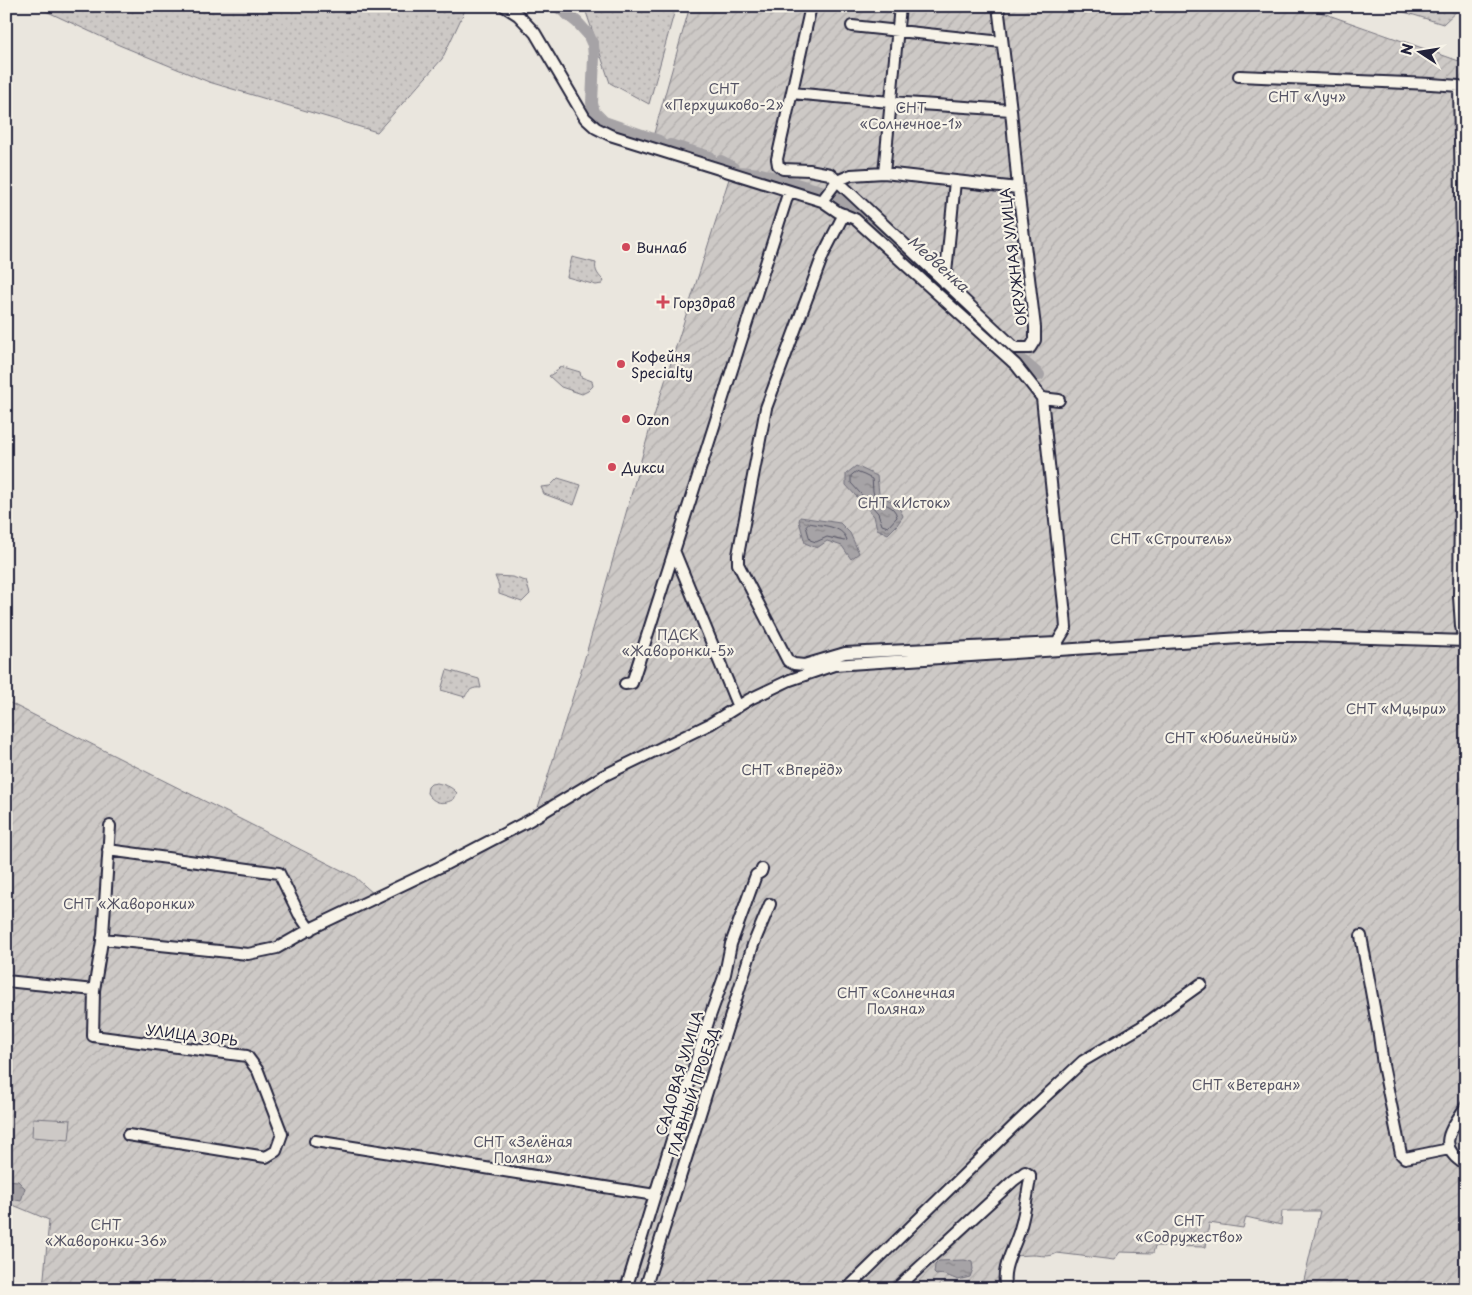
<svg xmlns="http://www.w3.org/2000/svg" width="1472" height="1295" viewBox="0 0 1472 1295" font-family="'Playpen Sans',sans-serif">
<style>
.grass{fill:url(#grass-dots);stroke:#787680}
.garden{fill:url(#garden-furrows);stroke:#787680}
.pitch{fill:#cdc9c6;stroke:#787680}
.water{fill:url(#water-ripples);stroke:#716f7b}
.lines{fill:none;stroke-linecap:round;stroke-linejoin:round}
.shore{stroke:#575666;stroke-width:1}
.river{stroke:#a6a3a6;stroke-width:12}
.minor-casing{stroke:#22223b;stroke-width:14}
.minor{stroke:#f7f3e8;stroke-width:10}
.poi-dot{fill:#d1495b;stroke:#f7f3e8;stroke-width:2}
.labels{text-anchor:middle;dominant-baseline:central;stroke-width:4.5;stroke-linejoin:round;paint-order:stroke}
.park-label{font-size:14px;fill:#555465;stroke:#f7f3e8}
.poi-label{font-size:14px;fill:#22223b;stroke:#f7f3e8;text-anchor:start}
.street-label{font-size:14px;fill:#22223b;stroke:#f7f3e8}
.water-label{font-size:15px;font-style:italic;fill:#504f60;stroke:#f7f3e8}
</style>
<defs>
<pattern id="grass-dots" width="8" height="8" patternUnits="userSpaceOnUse" patternTransform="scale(1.25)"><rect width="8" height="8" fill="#cdc9c6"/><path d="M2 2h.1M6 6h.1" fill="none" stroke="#b0acab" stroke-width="1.8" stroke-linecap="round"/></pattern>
<pattern id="garden-furrows" width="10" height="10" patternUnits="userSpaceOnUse" patternTransform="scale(1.25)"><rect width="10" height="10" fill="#cdc9c6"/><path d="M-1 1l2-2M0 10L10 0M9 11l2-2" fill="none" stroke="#b0acab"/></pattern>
<pattern id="water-ripples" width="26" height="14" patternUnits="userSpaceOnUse" patternTransform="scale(1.25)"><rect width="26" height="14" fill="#a6a3a6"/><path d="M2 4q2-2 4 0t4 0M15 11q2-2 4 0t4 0" fill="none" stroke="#878488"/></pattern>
</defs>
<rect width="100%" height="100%" fill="#eae6de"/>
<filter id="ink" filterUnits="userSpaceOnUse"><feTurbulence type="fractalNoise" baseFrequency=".02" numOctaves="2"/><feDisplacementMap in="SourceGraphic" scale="10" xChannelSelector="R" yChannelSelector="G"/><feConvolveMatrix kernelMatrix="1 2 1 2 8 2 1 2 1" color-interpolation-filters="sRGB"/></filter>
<g filter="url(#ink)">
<path class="grass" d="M 35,6 L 467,6 L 442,59 L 377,132 L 209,82 L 119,45 Z
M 584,6 L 676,6 L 649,104 L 610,83 Z
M 1385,6 L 1462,6 L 1443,24 Z
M 572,257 L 596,263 C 594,271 599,276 604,281 L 602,284 L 596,285 L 567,277 Z
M 560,366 L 580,372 L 581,377 L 592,381 L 593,386 L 588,391 L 582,394 L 561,387 L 549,376 L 557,371 Z
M 558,478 L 581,485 L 574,505 L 544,494 L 541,487 L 550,486 Z
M 495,576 L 512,577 L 526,581 L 530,594 L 522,602 L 499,594 L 499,586 Z
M 447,670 L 479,679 L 481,688 C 473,687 468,690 465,697 L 441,690 Z
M 437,783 C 445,785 451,786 457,793 L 454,799 C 444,805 434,804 427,793 L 428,787 L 431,784 Z"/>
<path class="garden" d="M 690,6 L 1303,6 L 1459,61 L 1460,37 L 1466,39 L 1466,1289 L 1302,1289 L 1320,1211 L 1282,1211 L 1281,1225 L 1246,1217 L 1243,1228 L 1209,1223 L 1206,1247 L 1155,1246 L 1153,1253 L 1120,1252 L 1114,1260 L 1057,1253 C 1049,1258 1041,1255 1032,1255 C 1025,1255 1018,1256 1011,1256 L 1004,1283 L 940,1283 L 940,1289 L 43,1289 L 49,1220 L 6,1202 L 6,701 L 355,877 L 375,895 L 536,814 L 584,661 L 649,432 L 734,163 L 653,137 Z"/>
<path class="pitch" d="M 33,1118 L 71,1120 L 69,1140 L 32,1137 Z"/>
<path class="water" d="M 856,466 L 877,476 L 879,493 C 890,504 896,498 903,516 L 897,525 L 888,534 L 877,529 L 874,516 L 846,485 L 846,474 Z
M 800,517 L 840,523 L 850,533 L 859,553 L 851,559 L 842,546 L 827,541 L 817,548 L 805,543 L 799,521 Z
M 6,1180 L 18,1181 L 25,1188 L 21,1201 L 6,1198 Z
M 964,1260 L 972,1262 L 973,1269 L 970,1277 L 958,1280 C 950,1277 944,1273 936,1275 L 934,1273 L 935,1265 L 939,1261 Z"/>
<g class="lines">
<path class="shore" d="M 856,472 L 864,475 L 872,479 C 873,484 872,490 874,495 C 880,507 894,502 897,517 L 888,527 L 882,525 L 878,513 L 851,483 L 851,476 Z
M 809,523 C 822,526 842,525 847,540 L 844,541 L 827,537 L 816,542 L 810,540 L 806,526 Z"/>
<path class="river" d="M 557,6 L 577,22 L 588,34 L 593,45 L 594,57 L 592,103 L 594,112 L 604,122 L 659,141
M 670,145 L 710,157
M 721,161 L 729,165 L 738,172 L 761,174 L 824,192
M 834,195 L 859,213 L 1020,359
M 1024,362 L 1039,375"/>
<g class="minor-casing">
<path id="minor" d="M 504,6 L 518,15 L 535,33 L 585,118 L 596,128 L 610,135 L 822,201 L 838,212 L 855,219 L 1016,365 L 1042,398 L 1065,615 L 1066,628 L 1057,643 L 845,653 L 804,665 L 794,664 L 788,661 L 738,564 L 738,555 L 766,408 L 823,255 L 844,214
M 811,6 L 777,159 L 778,165 L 783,169 L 809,170 L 830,174 L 1015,348 L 1030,348 L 1035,340 L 1035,327 L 1018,188 L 1011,110 L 998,6
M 852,26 L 1002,42
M 1239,76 L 1431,84 L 1459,86 L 1462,249 L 1461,412 L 1459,596 L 1461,626 L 1464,641
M 792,93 L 890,102 L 1011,110
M 884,173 L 900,6
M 822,201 L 837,181 L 851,175 L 884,173 L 1018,188
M 945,283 L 955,181
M 1042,398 L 1059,400
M 675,553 L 738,707
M 625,684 L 632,683 L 789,191
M 110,826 L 103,935 L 94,990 L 93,1036 L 247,1056 L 258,1071 L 282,1134 L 276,1151 L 266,1157 L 128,1135
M 108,850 L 279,873 L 299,914 L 310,930
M 1361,936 L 1379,1035 L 1383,1065 L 1401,1154 L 1405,1158 L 1410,1157 L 1449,1149
M 102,939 L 248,954 L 277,948 L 312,928 L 444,865 L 530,820 L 603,776 L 710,724 L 750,699 L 790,680 L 834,665 L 1271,636 L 1307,636 L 1466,641
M 6,981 L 94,990
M 1466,1106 C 1452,1129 1434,1146 1466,1165
M 315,1141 L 655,1195
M 626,1289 L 709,1019 L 725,974 L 731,944 L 756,875 L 761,872 L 762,869
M 645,1289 L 753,945 L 770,904
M 847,1289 L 1019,1121 L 1083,1061 L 1141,1027 L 1201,984
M 896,1289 L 1013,1181 L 1025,1172 L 1030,1175 L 1030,1179 C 1027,1195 1025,1213 1020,1229 C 1015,1248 1000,1268 1006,1289"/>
</g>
<use href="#minor" class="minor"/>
</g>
</g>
<g class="poi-dot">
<circle cx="626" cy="247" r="5"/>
<path d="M660.5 294.5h5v5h5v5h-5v5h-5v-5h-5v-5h5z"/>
<circle cx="621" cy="364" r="5"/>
<circle cx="626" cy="419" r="5"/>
<circle cx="612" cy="467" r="5"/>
</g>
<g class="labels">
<g class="park-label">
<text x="724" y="88">СНТ<tspan x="724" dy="16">«Перхушково-2»</tspan></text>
<text x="1307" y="96">СНТ «Луч»</text>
<text x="911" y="107">СНТ<tspan x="911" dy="16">«Солнечное-1»</tspan></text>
<text x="904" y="502">СНТ «Исток»</text>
<text x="1171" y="538">СНТ «Строитель»</text>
<text x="678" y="634">ПДСК<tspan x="678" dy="16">«Жаворонки-5»</tspan></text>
<text x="1396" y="708">СНТ «Мцыри»</text>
<text x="1231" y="737">СНТ «Юбилейный»</text>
<text x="792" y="769">СНТ «Вперёд»</text>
<text x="129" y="903">СНТ «Жаворонки»</text>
<text x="896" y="992">СНТ «Солнечная<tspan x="896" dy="16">Поляна»</tspan></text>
<text x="1246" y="1084">СНТ «Ветеран»</text>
<text x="523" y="1141">СНТ «Зелёная<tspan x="523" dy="16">Поляна»</tspan></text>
<text x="1189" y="1220">СНТ<tspan x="1189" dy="16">«Содружество»</tspan></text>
<text x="106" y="1224">СНТ<tspan x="106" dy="16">«Жаворонки-36»</tspan></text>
</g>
<g class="poi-label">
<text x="636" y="247">Винлаб</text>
<text x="673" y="302">Горздрав</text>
<text x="631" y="356">Кофейня<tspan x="631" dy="16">Specialty</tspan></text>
<text x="636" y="419">Ozon</text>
<text x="622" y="467">Дикси</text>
</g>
<g class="street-label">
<text transform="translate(1013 257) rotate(-97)">ОКРУЖНАЯ УЛИЦА</text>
<text transform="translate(192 1035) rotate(7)">УЛИЦА ЗОРЬ</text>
<text transform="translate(679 1073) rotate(-73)">САДОВАЯ УЛИЦА</text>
<text transform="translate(693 1092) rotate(-72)">ГЛАВНЫЙ ПРОЕЗД</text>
</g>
<g class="water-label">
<text transform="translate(939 263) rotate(42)">Медвенка</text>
</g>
</g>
<rect width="1472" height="1295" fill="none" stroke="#f7f3e8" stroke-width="25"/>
<rect x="12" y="12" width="1447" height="1270" fill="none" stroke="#22223b" stroke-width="2" filter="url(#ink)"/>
<g transform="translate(1420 52) rotate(282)" stroke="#f7f3e8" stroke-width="4" paint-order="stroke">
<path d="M0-4L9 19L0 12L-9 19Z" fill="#22223b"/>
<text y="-8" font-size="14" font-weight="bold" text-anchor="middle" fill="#22223b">N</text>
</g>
</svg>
